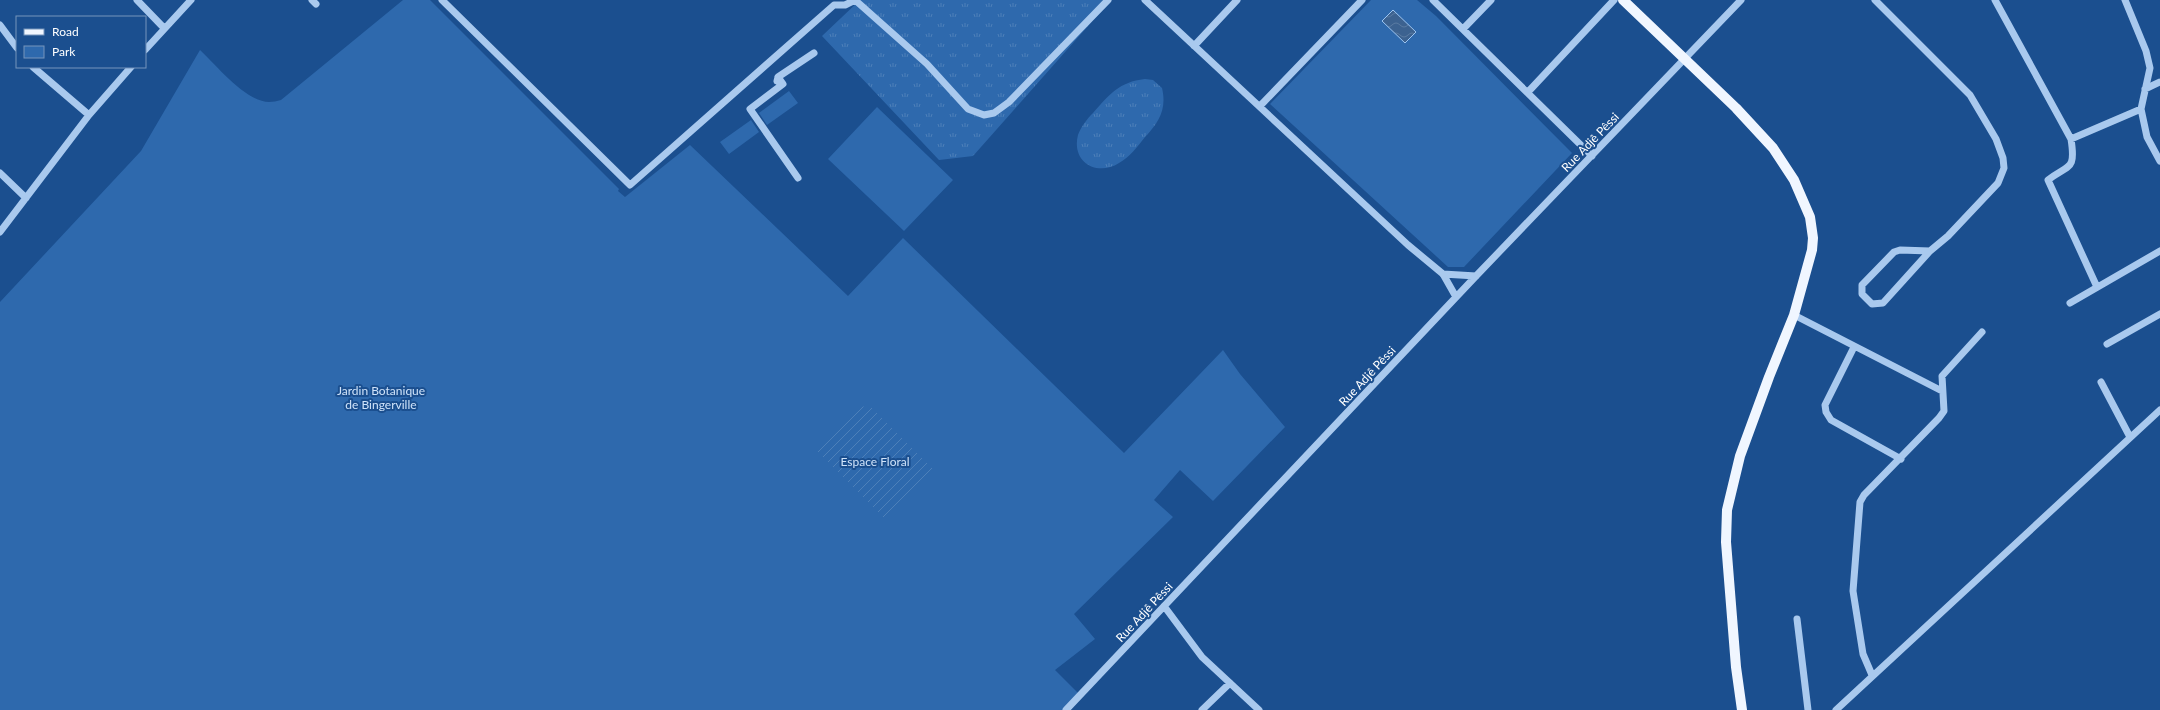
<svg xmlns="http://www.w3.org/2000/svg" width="2160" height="710" viewBox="0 0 2160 710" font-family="Lato,sans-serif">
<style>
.grass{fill:url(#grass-tufts)}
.park{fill:#2e69ad}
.garden{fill:url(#garden-furrows)}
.water{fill:url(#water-waves);stroke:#9cc4f0}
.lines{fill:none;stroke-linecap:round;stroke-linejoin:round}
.minor{stroke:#a9c9ee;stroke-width:7}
.major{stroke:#f0f6ff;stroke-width:10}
.labels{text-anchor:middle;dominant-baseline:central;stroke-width:4;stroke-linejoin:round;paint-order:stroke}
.street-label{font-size:12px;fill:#fff;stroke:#1b4f8f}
.park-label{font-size:12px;fill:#cfe3fa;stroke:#1b4f8f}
</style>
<defs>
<pattern id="grass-tufts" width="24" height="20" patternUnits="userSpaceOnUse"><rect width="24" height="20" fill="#2e69ad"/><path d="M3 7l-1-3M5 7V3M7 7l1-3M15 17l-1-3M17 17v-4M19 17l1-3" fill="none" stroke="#4d80b9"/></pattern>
<pattern id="garden-furrows" width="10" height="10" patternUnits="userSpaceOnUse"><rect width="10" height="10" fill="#2e69ad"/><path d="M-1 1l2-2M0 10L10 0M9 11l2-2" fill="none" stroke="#4d80b9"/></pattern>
<pattern id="water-waves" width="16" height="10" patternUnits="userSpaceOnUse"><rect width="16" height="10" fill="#3c6290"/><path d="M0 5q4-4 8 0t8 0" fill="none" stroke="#597aa1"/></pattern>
</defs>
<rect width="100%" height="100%" fill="#1b4f8f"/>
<path class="grass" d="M 860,0 L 1111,0 L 973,156 L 939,160 L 822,36 Z
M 1145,79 L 1153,80 L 1162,88 C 1167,109 1159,122 1145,137 C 1137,147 1130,157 1119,163 C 1097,177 1071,162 1078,135 C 1081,127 1087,119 1093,113 C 1110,94 1119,82 1145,79 Z"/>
<path class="park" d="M 403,0 L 430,0 L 619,189 L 618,191 L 625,197 L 690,145 L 848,296 L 903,238 L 1124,453 L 1223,350 L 1240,374 L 1285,427 L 1213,501 L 1180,470 L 1154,500 L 1173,517 L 1074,614 L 1095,639 L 1055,670 L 1078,693 L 1062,710 L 0,710 L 0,302 L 141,151 L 200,50 C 216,65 246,102 269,102 C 273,102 277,101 281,100 Z
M 1371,0 L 1417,0 L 1436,16 L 1572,153 L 1464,267 L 1448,267 L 1270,104 Z
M 789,91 L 798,103 L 767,125 L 759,113 Z
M 877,107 L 953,180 L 904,231 L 828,159 Z
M 751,120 L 759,132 L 729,154 L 720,142 Z"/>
<path class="garden" d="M 870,406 L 936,472 L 887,521 L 815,449 L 858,407 Z"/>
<path class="water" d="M 1393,10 L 1416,32 L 1405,43 L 1382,21 Z"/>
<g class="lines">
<path class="minor" d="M 137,0 L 164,28
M 312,0 L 316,4
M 442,0 L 630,185 L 834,5 L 845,5 L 855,0
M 855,0 L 927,64 L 968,109 L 984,115 L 994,113 L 1009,102 L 1108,0
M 1145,0 L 1408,245 L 1443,274 L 1456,297
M 1433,0 L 1592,156
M 1875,0 L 1970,95 L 1996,139 L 2003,158 L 2004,168 L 1998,183 L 1948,236 L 1930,251 L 1883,303 L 1872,304 L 1862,294 L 1862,285 L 1894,252 L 1900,250 L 1930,251
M 1995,0 L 2071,139 C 2076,171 2069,164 2048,180 L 2097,287
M 2125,0 L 2146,51 L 2150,68 L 2141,109 L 2147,137 L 2160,161
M 0,25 L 17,48
M 1463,29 L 1491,0
M 1194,46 L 1237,0
M 145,50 L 191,0
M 33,67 L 89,115
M 778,77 L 783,84 L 750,109 L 798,178
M 777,81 L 778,77 L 814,53
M 2145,89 L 2160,82
M 1528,92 L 1614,0
M 1260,106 L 1362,0
M 2071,139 L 2141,109
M 0,173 L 26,198
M 0,232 L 89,115 L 131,67
M 1443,274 L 1476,276
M 2070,303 L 2160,251
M 1794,315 L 1942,391
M 2107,344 L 2160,314
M 1854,347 L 1825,405 L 1826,412 L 1831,420 L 1901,459
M 2101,382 L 2130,437
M 1164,606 L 1202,657 L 1259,710
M 1797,619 L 1808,710
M 1872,675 L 1863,654 L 1853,591 L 1860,502 L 1864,495 L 1939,418 L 1944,411 L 1942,376 L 1982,332
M 1066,710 L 1476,276 L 1741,0
M 1202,710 L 1230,683
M 1836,710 L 2160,410"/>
<path class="major" d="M 1623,0 L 1736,108 L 1773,148 L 1794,180 L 1810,217 L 1813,238 L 1812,250 L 1794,315 L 1769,377 L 1740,456 L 1727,510 L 1726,542 L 1736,667 L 1742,710"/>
</g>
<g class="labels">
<g class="street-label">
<text transform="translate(1590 142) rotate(-46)">Rue Adjê Pêssi</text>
<text transform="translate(1367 376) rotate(-47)">Rue Adjê Pêssi</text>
<text transform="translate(1144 612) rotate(-47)">Rue Adjê Pêssi</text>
</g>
<g class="park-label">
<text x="381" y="390">Jardin Botanique<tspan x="381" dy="14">de Bingerville</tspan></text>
<text x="875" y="461">Espace Floral</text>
</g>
</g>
<rect x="16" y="16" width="130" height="52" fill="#1b4f8f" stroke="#7695bc"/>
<rect x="24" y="29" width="20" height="6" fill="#f0f6ff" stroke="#7695bc"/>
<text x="52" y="36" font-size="12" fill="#ffffff">Road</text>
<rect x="24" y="46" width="20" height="12" fill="#2e69ad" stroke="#7695bc"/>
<text x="52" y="56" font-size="12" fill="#ffffff">Park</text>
</svg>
